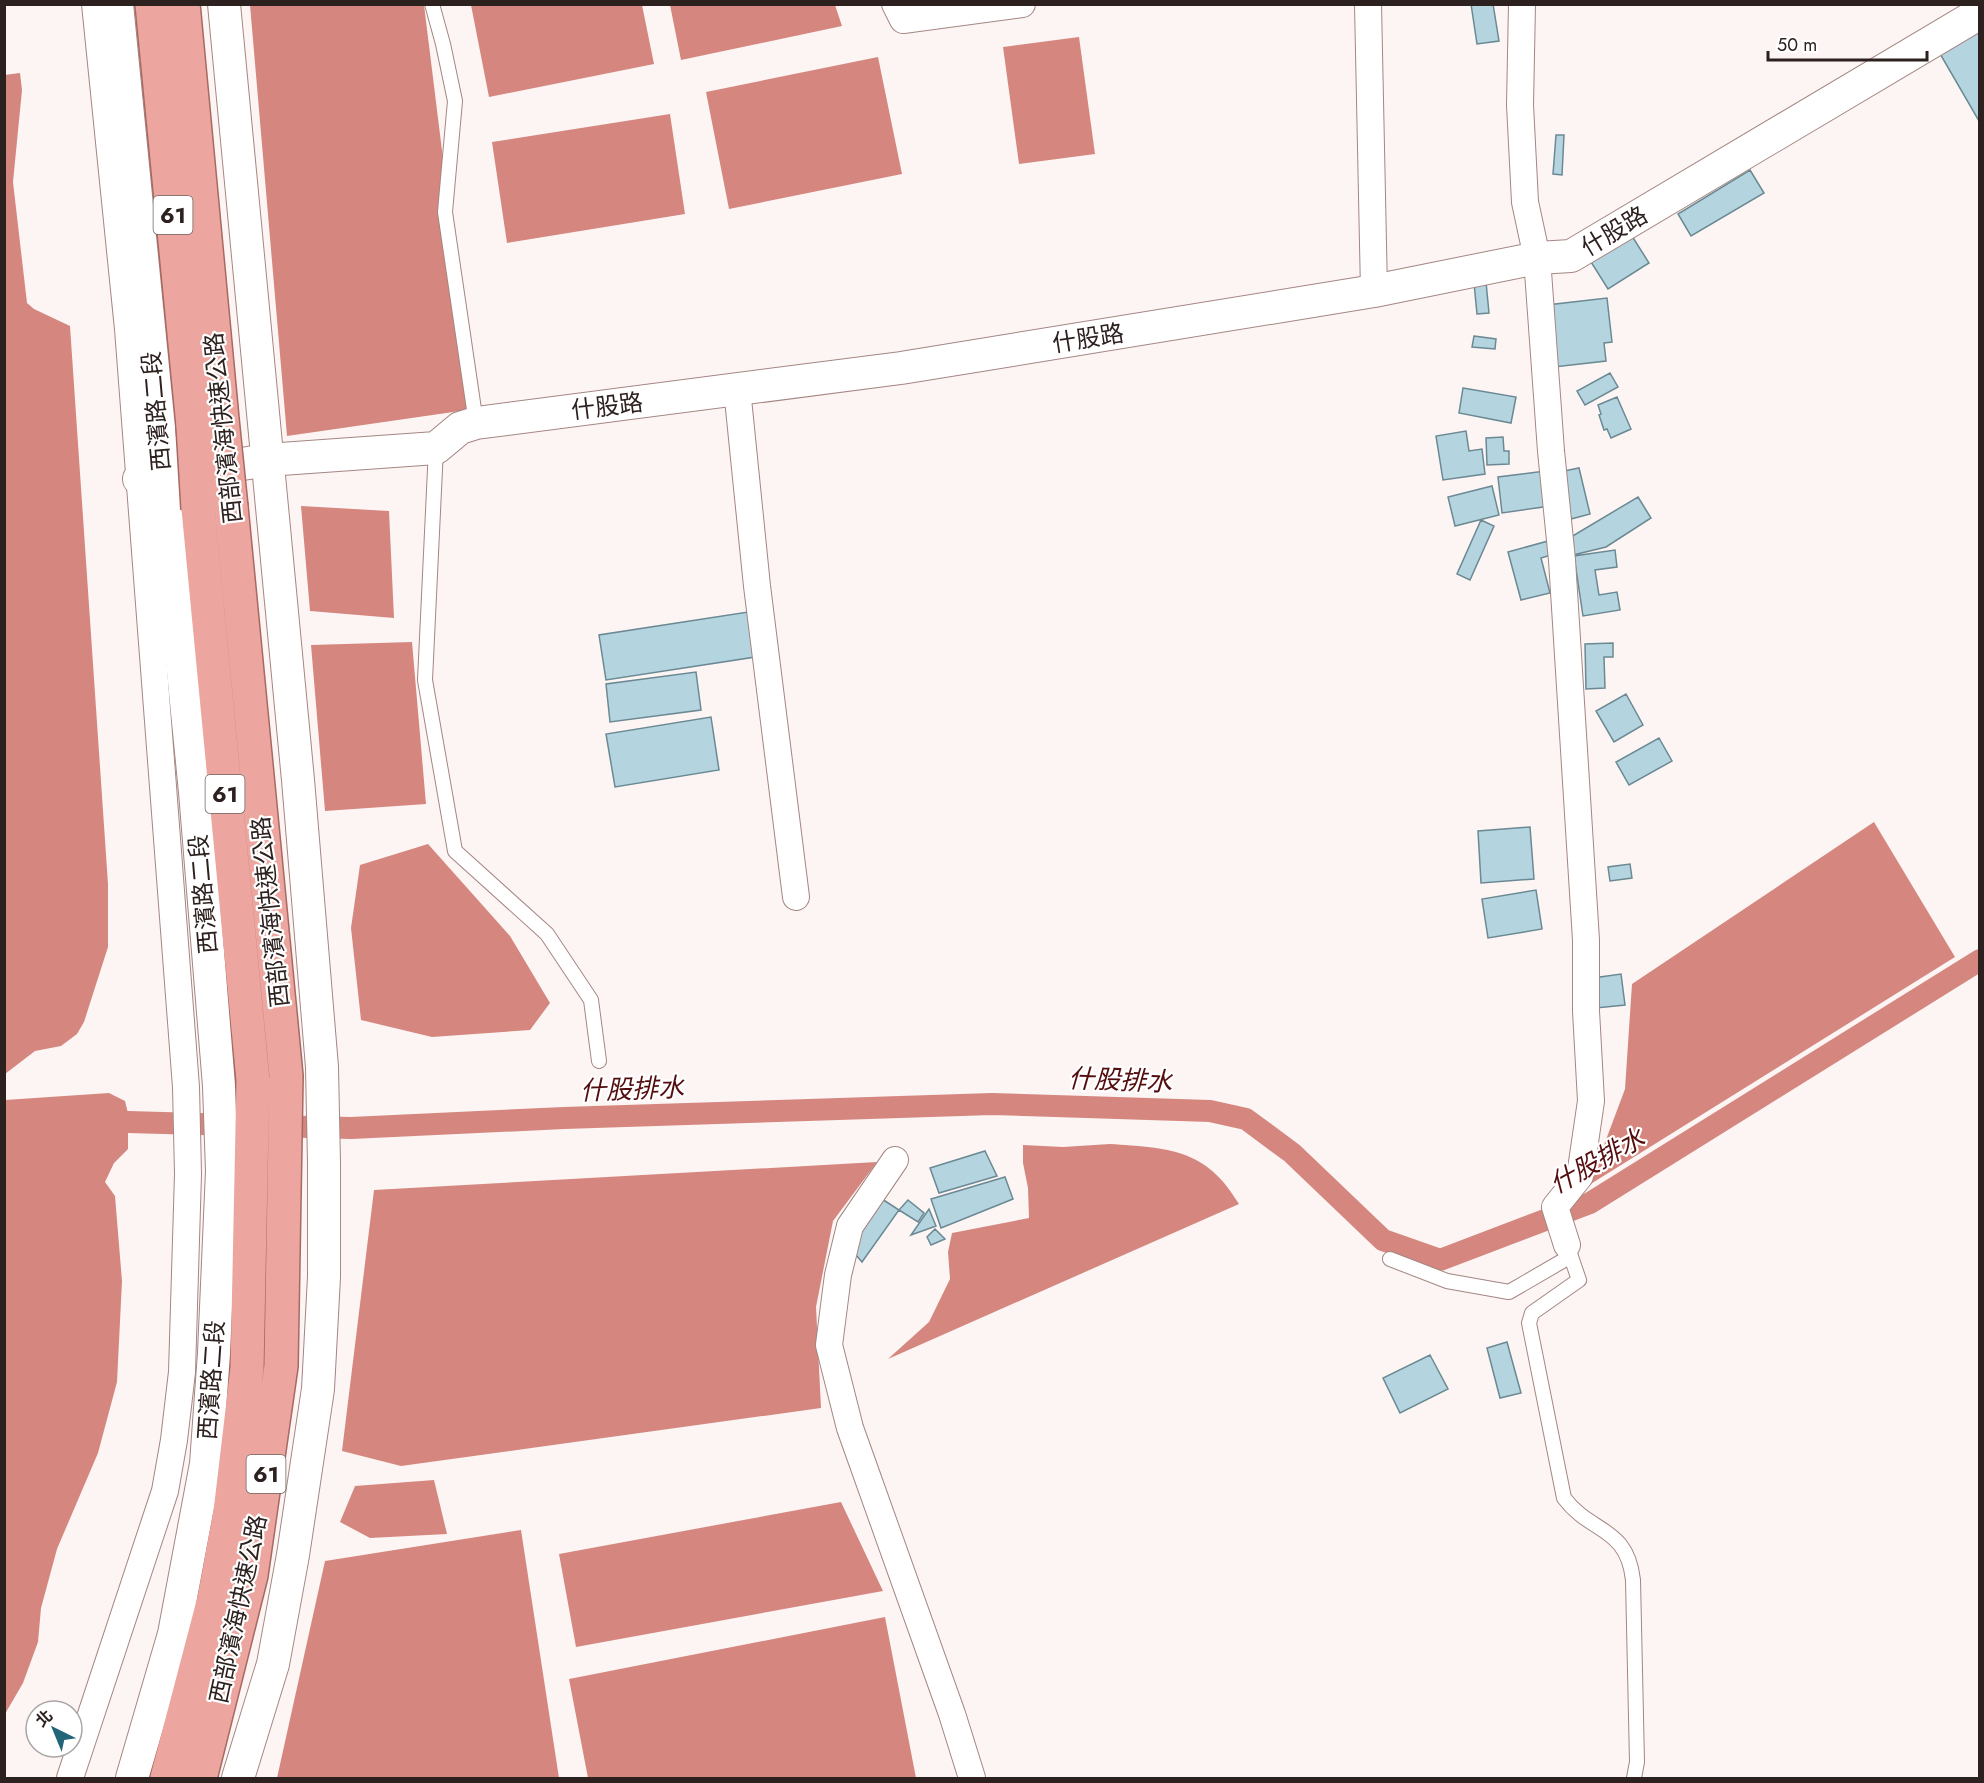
<svg xmlns="http://www.w3.org/2000/svg" width="1984" height="1783" viewBox="0 0 1984 1783" font-family="Jost,'Noto Sans TC',sans-serif">
<style>
.water{fill:#d5877f}
.lines{fill:none;stroke-linecap:round;stroke-linejoin:round}
.canal{stroke:#d5877f;stroke-width:22}
.building{fill:#b4d4df;stroke:#6b8993;stroke-width:1.5}
.service-casing{stroke:#a48682;stroke-width:16}
.minor-casing{stroke:#a48682;stroke-width:28}
.tertiary-casing{stroke:#a48682;stroke-width:34}
.trunk-casing{stroke:#a76963;stroke-width:36}
.service{stroke:#fff;stroke-width:14}
.minor{stroke:#fff;stroke-width:26}
.tertiary{stroke:#fff;stroke-width:32}
.trunk{stroke:#eca69f;stroke-width:33}
.trunk-bridge-casing{stroke:#a76963;stroke-width:36;stroke-linecap:butt}
.trunk-bridge{stroke:#eca69f;stroke-width:33}
.labels{text-anchor:middle;dominant-baseline:central;stroke-width:4.5;stroke-linejoin:round;paint-order:stroke}
.shield{fill:#fff;stroke:#6c6462;stroke-width:1.5}
.shield-label{font-size:22px;font-weight:bold;fill:#2d211f}
.street-label{font-size:24px;fill:#2d211f;stroke:#fff}
.water-label{font-size:26px;font-style:italic;fill:#540d0e;stroke:#fff}
</style>
<rect width="100%" height="100%" fill="#fcf5f4"/>
<path class="water" d="M 250,5 L 424,5 L 474,409 L 287,436 Z
M 471,5 L 642,5 L 654,64 L 489,97 Z
M 670,5 L 835,5 L 842,26 L 681,60 Z
M 1079,37 L 1095,154 L 1019,164 L 1003,47 Z
M 878,57 L 902,174 L 729,209 L 706,92 Z
M 20,73 L 22,90 L 13,182 L 27,303 L 34,309 L 70,326 L 108,884 L 108,947 L 84,1022 L 77,1034 L 61,1046 L 35,1051 L 5,1074 L 4,75 Z
M 670,114 L 685,214 L 507,243 L 492,142 Z
M 301,506 L 389,511 L 394,618 L 310,611 Z
M 412,642 L 426,804 L 325,811 L 311,645 Z
M 1874,822 L 1955,957 L 1589,1185 L 1625,1089 L 1632,984 Z
M 428,844 L 510,936 L 550,1003 L 530,1030 L 432,1037 L 361,1020 L 351,928 L 360,865 Z
M 109,1093 L 125,1101 L 128,1113 L 128,1149 L 114,1163 L 105,1182 L 115,1196 L 122,1281 L 117,1382 L 98,1453 L 57,1549 L 41,1608 L 38,1642 L 23,1683 L 5,1714 L 5,1100 Z
M 1110,1144 C 1168,1148 1206,1148 1239,1204 L 888,1359 L 929,1322 L 950,1279 L 948,1252 L 952,1233 L 1029,1218 L 1028,1188 L 1023,1163 L 1023,1145 L 1063,1147 Z
M 877,1162 L 833,1221 L 816,1307 L 821,1408 L 401,1466 L 342,1451 L 374,1190 Z
M 434,1480 L 447,1534 L 370,1538 L 340,1522 L 355,1486 Z
M 841,1502 L 883,1591 L 576,1647 L 559,1554 Z
M 521,1530 L 559,1778 L 277,1778 L 325,1561 Z
M 885,1617 L 916,1778 L 588,1778 L 569,1679 Z"/>
<g class="lines">
<path class="canal" d="M 128,1122 L 234,1125
M 270,1126 L 351,1128 L 564,1118 L 992,1104 L 1210,1111 L 1246,1119 L 1292,1153 L 1383,1240 L 1440,1260 L 1590,1203 L 1980,960"/>
</g>
<path class="building" d="M 1471,4 L 1493,4 L 1499,41 L 1477,44 Z
M 1980,28 L 1980,121 L 1979,121 L 1939,52 Z
M 1556,135 L 1564,135 L 1562,175 L 1553,174 Z
M 1750,170 L 1764,193 L 1691,236 L 1678,214 Z
M 1632,236 L 1649,263 L 1608,289 L 1591,262 Z
M 1486,282 L 1489,313 L 1477,314 L 1474,283 Z
M 1607,298 L 1612,342 L 1604,343 L 1606,361 L 1554,367 L 1547,305 Z
M 1474,336 L 1496,339 L 1495,349 L 1472,347 Z
M 1610,373 L 1618,387 L 1585,405 L 1577,391 Z
M 1463,388 L 1516,397 L 1511,423 L 1459,413 Z
M 1617,397 L 1631,429 L 1611,438 L 1607,429 L 1604,430 L 1599,415 L 1601,414 L 1598,405 Z
M 1466,431 L 1469,451 L 1482,449 L 1485,474 L 1443,480 L 1436,436 Z
M 1503,437 L 1504,451 L 1509,451 L 1509,464 L 1487,465 L 1486,438 Z
M 1579,468 L 1590,514 L 1571,519 L 1559,472 Z
M 1545,471 L 1550,506 L 1502,513 L 1498,477 Z
M 1492,486 L 1499,515 L 1455,526 L 1448,497 Z
M 1638,497 L 1651,518 L 1606,547 L 1573,555 L 1571,537 Z
M 1481,520 L 1494,526 L 1470,580 L 1457,574 Z
M 1548,541 L 1551,555 L 1541,558 L 1550,593 L 1521,600 L 1508,552 Z
M 1615,550 L 1617,567 L 1595,570 L 1599,595 L 1617,592 L 1620,610 L 1583,616 L 1574,556 Z
M 748,612 L 755,657 L 606,680 L 599,635 Z
M 1613,643 L 1613,657 L 1604,657 L 1605,688 L 1586,689 L 1585,644 Z
M 696,672 L 701,710 L 610,722 L 606,684 Z
M 1626,694 L 1643,725 L 1614,742 L 1596,711 Z
M 711,717 L 719,770 L 615,787 L 606,734 Z
M 1659,738 L 1672,761 L 1629,785 L 1616,762 Z
M 1530,827 L 1534,879 L 1481,883 L 1478,831 Z
M 1630,864 L 1632,878 L 1610,881 L 1608,867 Z
M 1536,890 L 1542,929 L 1488,938 L 1482,899 Z
M 1621,974 L 1625,1005 L 1596,1008 L 1593,978 Z
M 985,1151 L 997,1176 L 939,1193 L 930,1168 Z
M 1005,1177 L 1013,1199 L 941,1228 L 931,1199 Z
M 879,1197 L 899,1210 L 862,1262 L 849,1247 Z
M 908,1200 L 924,1213 L 918,1222 L 899,1210 Z
M 929,1209 L 936,1226 L 911,1235 Z
M 935,1229 L 945,1239 L 931,1245 L 927,1237 Z
M 1507,1342 L 1521,1393 L 1500,1398 L 1487,1348 Z
M 1430,1355 L 1448,1389 L 1400,1413 L 1383,1378 Z"/>
<g class="lines">
<g class="service-casing">
<path id="service" d="M 432,4 L 443,44 L 455,101 L 445,212 L 476,423
M 436,448 L 425,680 L 455,851 L 547,934 L 591,1000 L 599,1061
M 1567,1245 L 1579,1280 L 1532,1313 L 1529,1323 L 1564,1498 C 1591,1534 1627,1526 1633,1580 L 1637,1762 L 1634,1778
M 1390,1259 L 1447,1281 L 1509,1292 L 1571,1256"/>
</g>
<g class="minor-casing">
<path id="minor" d="M 895,4 L 903,20 L 1022,4
M 1368,4 L 1374,291
M 1522,4 L 1520,105 L 1525,202 L 1537,258 L 1551,451 L 1562,560 L 1586,940 L 1586,1011 L 1591,1101 L 1580,1176 L 1555,1207 L 1567,1245
M 737,389 L 757,586 L 796,897
M 895,1160 L 850,1226 L 838,1275 L 829,1345 L 850,1428 L 952,1714 L 972,1778
M 70,1778 L 165,1491 L 174,1440 L 182,1372 L 188,1174 L 186,1087 L 128,329 L 95,4"/>
</g>
<g class="tertiary-casing">
<path id="tertiary" d="M 117,4 L 195,792 L 219,1086 L 222,1171 L 214,1353 L 206,1464 L 174,1634 L 132,1778
M 224,4 L 298,780 L 322,1067 L 324,1163 L 324,1277 L 318,1389 L 293,1555 L 273,1664 L 238,1778
M 139,479 L 162,477 L 267,460 L 436,448 L 460,428 L 476,423 L 901,368 L 1374,291 L 1537,258 L 1571,256 L 1980,13"/>
</g>
<g class="trunk-casing">
<path id="trunk" d="M 152,4 L 193,426
M 183,4 L 222,419
M 167,1778 L 214,1599 L 230,1512 L 247,1368 L 253,1080 L 198,509
M 200,1778 L 251,1575 L 281,1366 L 286,1076 L 231,507"/>
</g>
<use href="#service" class="service"/>
<use href="#minor" class="minor"/>
<use href="#tertiary" class="tertiary"/>
<use href="#trunk" class="trunk"/>
<g class="trunk-bridge-casing">
<path id="trunk-bridge" d="M 222,419 L 231,507
M 193,426 L 198,509"/>
</g>
<use href="#trunk-bridge" class="trunk-bridge"/>
</g>
<g class="labels">
<g class="shield">
<rect x="153.5" y="196" width="39" height="38" rx="4.5"/>
<rect x="205.5" y="775" width="39" height="38" rx="4.5"/>
<rect x="246.5" y="1455" width="39" height="38" rx="4.5"/>
</g>
<g class="shield-label">
<text x="173" y="215">61</text>
<text x="225" y="794">61</text>
<text x="266" y="1474">61</text>
</g>
<g class="street-label">
<text transform="translate(1614 231) rotate(-31)">什股路</text>
<text transform="translate(1088 338) rotate(-9)">什股路</text>
<text transform="translate(607 406) rotate(-7)">什股路</text>
<text transform="translate(156 411) rotate(-95)">西濱路二段</text>
<text transform="translate(223 428) rotate(-96)">西部濱海快速公路</text>
<text transform="translate(203 894) rotate(-95)">西濱路二段</text>
<text transform="translate(270 912) rotate(-96)">西部濱海快速公路</text>
<text transform="translate(211 1380) rotate(-86)">西濱路二段</text>
<text transform="translate(238 1609) rotate(-78)">西部濱海快速公路</text>
</g>
<g class="water-label">
<text transform="translate(1120 1080) rotate(2)">什股排水</text>
<text transform="translate(632 1089) rotate(-2)">什股排水</text>
<text transform="translate(1597 1161) rotate(-29)">什股排水</text>
</g>
</g>
<rect width="1984" height="1783" fill="none" stroke="#2d211f" stroke-width="12"/>
<g transform="translate(54 1729) rotate(317)"><circle r="28" fill="#ffffff" stroke="#aba6a5" stroke-width="1.5"/>
<path d="M0-4.5L10 22L0 15L-10 22Z" fill="#226478"/>
<text y="-9" font-size="16" font-weight="bold" text-anchor="middle" fill="#2d211f">北</text>
</g>
<path d="M1768 51v9h159v-9" fill="none" stroke="#2d211f" stroke-width="3"/>
<text x="1777" y="51" font-size="18" fill="#2d211f" stroke="#ffffff" stroke-width="4.5" paint-order="stroke">50 m</text>
</svg>
